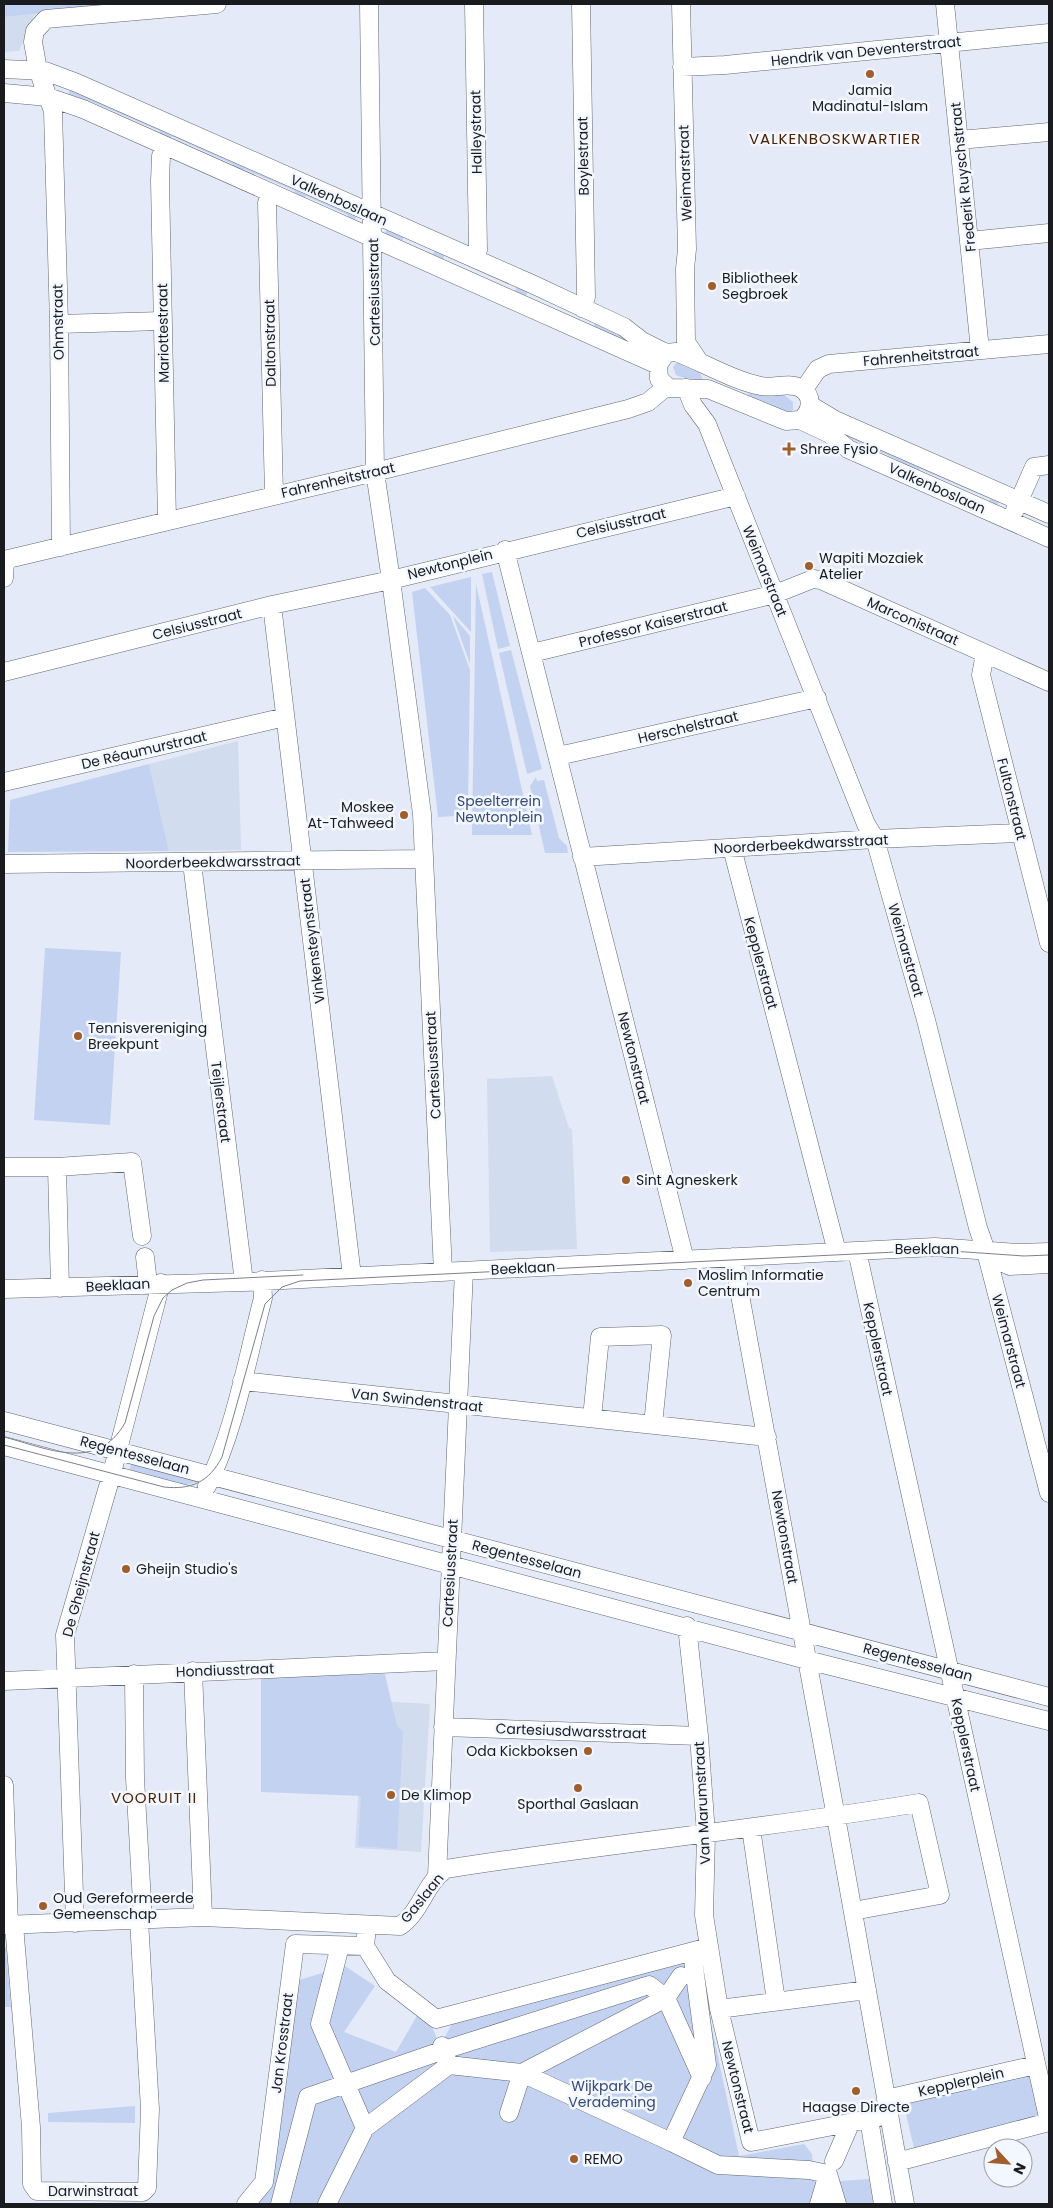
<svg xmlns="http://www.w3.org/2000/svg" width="1053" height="2208" viewBox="0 0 1053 2208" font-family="Poppins,sans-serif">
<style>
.built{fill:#d2dcef}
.green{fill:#c3d2f1}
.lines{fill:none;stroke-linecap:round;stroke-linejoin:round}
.minor-casing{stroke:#616671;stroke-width:19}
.minor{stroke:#fff;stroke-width:18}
.tram{stroke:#7d8189;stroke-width:1}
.poi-dot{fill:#a05e2c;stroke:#f3f7ff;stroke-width:2}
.labels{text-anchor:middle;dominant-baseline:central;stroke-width:5;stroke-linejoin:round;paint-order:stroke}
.street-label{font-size:14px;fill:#191b1f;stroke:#f3f7ff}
.poi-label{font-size:14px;fill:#191b1f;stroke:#f3f7ff;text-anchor:start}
.park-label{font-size:14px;fill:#354974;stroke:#f3f7ff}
.neighbourhood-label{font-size:15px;letter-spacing:1px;fill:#4d2100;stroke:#f3f7ff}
</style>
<rect width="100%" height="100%" fill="#e4eaf7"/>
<path class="built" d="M 35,14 L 19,51 L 4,52 L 4,17 Z
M 238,741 L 241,850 L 169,851 L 149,764 Z
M 552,1076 L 569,1128 L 572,1129 L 577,1249 L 490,1252 L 487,1079 Z
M 364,1700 L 430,1704 L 421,1852 L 355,1848 Z"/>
<path class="green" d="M 4,4 L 135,4 L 4,17 Z
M 71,87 L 358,214 L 353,224 L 345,221 L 348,215 L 306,196 L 303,202 L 293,197 L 295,191 L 244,169 L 241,174 L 231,170 L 233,164 L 171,136 L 168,142 L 157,137 L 160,131 L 88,100 L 85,105 L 67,98 Z
M 387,229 L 405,235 L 402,241 L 433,254 L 436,249 L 446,253 L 443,259 L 515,291 L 518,285 L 528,290 L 526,296 L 594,326 L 597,320 L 632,339 L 629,346 L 384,235 Z
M 678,361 L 698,367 L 703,381 L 690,380 L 676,375 L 673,367 Z
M 750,390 L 784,395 L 793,402 L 793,410 L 787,414 L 747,397 Z
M 837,426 L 1000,498 L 996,509 L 987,505 L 990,499 L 920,469 L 917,474 L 894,464 L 896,459 L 854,440 L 851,445 L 844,442 Z
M 492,572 L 510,646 L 498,649 L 482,574 Z
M 471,577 L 471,632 L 430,587 Z
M 476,584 L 532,835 L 472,835 Z
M 425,588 L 450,615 L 470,670 L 468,806 L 457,813 L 456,816 L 438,817 L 412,592 Z
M 453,616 L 470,636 L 470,664 Z
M 511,650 L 542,769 L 527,774 L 499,653 Z
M 149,764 L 169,851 L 8,852 L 10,800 Z
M 536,777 L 537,781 L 544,780 L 559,838 L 567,846 L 568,853 L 545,853 L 530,786 Z
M 45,948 L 121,952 L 110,1125 L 34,1120 Z
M 133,1458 L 199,1477 L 196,1482 L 180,1487 L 128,1475 Z
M 385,1674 L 397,1726 L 403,1731 L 397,1849 L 358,1846 L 361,1796 L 261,1792 L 261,1676 Z
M 4,1946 L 6,1948 L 11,2007 L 4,2007 Z
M 702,1955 L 711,2023 L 739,2156 L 804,2144 L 812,2154 L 813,2165 L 840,2181 L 870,2179 L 878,2204 L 252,2204 L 284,2088 L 299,1980 L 345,1966 L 375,1986 L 344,2032 L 396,2052 L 418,2014 L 431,2024 L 440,2046 L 453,2022 Z
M 1030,2073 L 1041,2118 L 914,2148 L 903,2102 Z
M 135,2106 L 135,2123 L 48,2122 L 48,2113 Z"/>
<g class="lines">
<g class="minor-casing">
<path id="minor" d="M 474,4 L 478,250 L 475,259
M 581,4 L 586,297 L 582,308
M 681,4 L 687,249 L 685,269 L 686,342 L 698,360
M 945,4 L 980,350
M 682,67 L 725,65 L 1049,33
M 4,69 L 45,71 L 77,83 L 532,284 L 624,327 L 642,341 L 666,353
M 4,93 L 48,97 L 83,109 L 658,365
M 959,140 L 1049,132
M 166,146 L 161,156 L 160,181 L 167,521
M 270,192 L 267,203 L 274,495
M 969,241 L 1049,233
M 59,324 L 162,321
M 676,352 C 702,362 734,381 761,386 C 774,389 791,381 802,389 C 814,397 811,413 800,420 L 786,421 L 708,389 L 669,388 L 659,379 L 658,365 L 666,353 Z
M 686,388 L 693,405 L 707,424 L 866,824 L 875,839 L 926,1020 L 978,1228 L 985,1248 L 1049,1493
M 804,389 L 818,369 L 829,364 L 1049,344
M 810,405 L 835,420 L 1049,514
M 800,420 L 830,434 L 848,449 L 1049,538
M 1015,510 L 1034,467 L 1049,465
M 61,547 L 59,324 L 53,111 L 38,70 L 33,42 L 35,31 L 46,19 L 217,4
M 505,550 L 685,1260
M 4,560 L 375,472 L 628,409 L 648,402 L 666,387
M 4,578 L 5,560
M 272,605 L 352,1276
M 532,653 L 775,594 L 813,579 L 821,580 L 1049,682
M 985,654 L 981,675 L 1049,943
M 4,672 L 272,605 L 391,580 L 375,472 L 369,4
M 558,756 L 817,698
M 4,782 L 285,717
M 732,848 L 837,1252
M 582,857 L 875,839 L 1020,833
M 192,863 L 244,1282
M 4,864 L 423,859
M 4,1167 L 57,1167 L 132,1162 L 142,1236
M 57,1167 L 60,1288
M 857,1251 L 1049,2122
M 988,1253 L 999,1261 L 1010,1266 L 1048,1264
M 145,1257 L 148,1284
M 733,1257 L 836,1817 L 905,2204
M 443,1272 L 422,814 L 391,580 L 736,496
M 4,1289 L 244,1282 L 935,1247 L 1019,1253 L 1049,1252
M 242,1381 L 767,1437
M 592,1418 L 600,1337 L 662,1335 L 653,1425
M 4,1421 L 1049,1697
M 4,1446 L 807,1660 L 1049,1721
M 207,1486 C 235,1430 247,1359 263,1298 L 262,1280
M 687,1626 L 699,1736 L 706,1834 L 704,1915 L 719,2009 L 751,2142 L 889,2115
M 193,1671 L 203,1917
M 134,1674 L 135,1778 L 143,1920
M 4,1681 L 446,1661
M 443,1727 L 699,1736
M 4,1785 L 9,1925
M 751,1828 L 776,2001
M 437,1876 L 464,1271
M 75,1923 L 65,1635 L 112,1473 L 161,1283
M 4,1925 L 203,1917 L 400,1926 C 421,1912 425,1883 446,1869 C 604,1844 762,1829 919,1803 L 940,1895 L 853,1911
M 14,1925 L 31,2127 L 32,2184 L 37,2191 L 143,2192 L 147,2188 L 150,2109 L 139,1920
M 367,1926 L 365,1946 L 387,1981 L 436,2019 L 709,1947
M 692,1952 L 707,2065 L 671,2142 L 718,2165 L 809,2170 L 828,2174 L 819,2204
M 719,2009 L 867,1990
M 442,2046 L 449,2065 L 522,2073 L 671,2142
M 886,2099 L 1036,2065
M 509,2113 L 522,2073 L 666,1998 L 702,2078
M 869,2119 L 883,2204
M 365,2128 L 449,2065
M 834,2161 L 851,2122
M 897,2162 L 1049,2122
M 828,2174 L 837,2204
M 246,2204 L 264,2182 L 295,1944 L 365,1946
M 280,2204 L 308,2097 L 444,2050 L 649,1985 L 666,1998 L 681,1976
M 327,2204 L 365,2128 L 320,2024 L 340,1946"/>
</g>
<use href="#minor" class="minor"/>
<path class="tram" d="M 4,1437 C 47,1448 96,1473 125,1423 L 154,1316 L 163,1298 L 172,1290 L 187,1283 L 203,1280 L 303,1275
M 4,1445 L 164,1487 C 191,1490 209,1482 222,1457 L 265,1304 L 282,1287 L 300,1281 L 937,1250 L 1024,1256 L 1049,1255"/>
</g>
<g class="poi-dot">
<circle cx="870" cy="74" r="5"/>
<circle cx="712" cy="286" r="5"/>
<path d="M786.5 441.5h5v5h5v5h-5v5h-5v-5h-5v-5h5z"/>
<circle cx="809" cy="566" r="5"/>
<circle cx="404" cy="815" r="5"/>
<circle cx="78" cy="1036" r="5"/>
<circle cx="626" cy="1180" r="5"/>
<circle cx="688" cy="1283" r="5"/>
<circle cx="126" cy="1569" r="5"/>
<circle cx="588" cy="1751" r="5"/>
<circle cx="578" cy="1788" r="5"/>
<circle cx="391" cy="1795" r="5"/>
<circle cx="43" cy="1906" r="5"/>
<circle cx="856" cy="2091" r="5"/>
<circle cx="574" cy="2159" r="5"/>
</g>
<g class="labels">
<g class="street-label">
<text transform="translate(866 51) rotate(-6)">Hendrik van Deventerstraat</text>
<text transform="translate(476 132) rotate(-91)">Halleystraat</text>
<text transform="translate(583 156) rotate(-91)">Boylestraat</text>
<text transform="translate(685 173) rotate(-92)">Weimarstraat</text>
<text transform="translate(963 177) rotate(-96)">Frederik Ruyschstraat</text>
<text transform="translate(339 200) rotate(24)">Valkenboslaan</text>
<text transform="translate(374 292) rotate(-91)">Cartesiusstraat</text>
<text transform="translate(58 322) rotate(-91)">Ohmstraat</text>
<text transform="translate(163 333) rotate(-91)">Mariottestraat</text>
<text transform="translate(270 343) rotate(-91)">Daltonstraat</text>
<text transform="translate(921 356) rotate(-5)">Fahrenheitstraat</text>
<text transform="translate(338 480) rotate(-13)">Fahrenheitstraat</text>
<text transform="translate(937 488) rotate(24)">Valkenboslaan</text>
<text transform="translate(621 523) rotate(-13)">Celsiusstraat</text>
<text transform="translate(450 564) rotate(-14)">Newtonplein</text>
<text transform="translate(765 571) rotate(68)">Weimarstraat</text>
<text transform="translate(913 621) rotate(24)">Marconistraat</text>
<text transform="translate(197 624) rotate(-14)">Celsiusstraat</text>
<text transform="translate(653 624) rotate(-14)">Professor Kaiserstraat</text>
<text transform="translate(688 727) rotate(-13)">Herschelstraat</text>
<text transform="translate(144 750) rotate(-13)">De Réaumurstraat</text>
<text transform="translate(1012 799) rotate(76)">Fultonstraat</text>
<text transform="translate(801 844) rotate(-3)">Noorderbeekdwarsstraat</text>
<text transform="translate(213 862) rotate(-1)">Noorderbeekdwarsstraat</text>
<text transform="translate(312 941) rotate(-97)">Vinkensteynstraat</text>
<text transform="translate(906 950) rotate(74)">Weimarstraat</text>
<text transform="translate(761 963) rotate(75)">Kepplerstraat</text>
<text transform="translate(634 1058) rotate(76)">Newtonstraat</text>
<text transform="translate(433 1065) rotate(-93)">Cartesiusstraat</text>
<text transform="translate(221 1102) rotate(83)">Teijlerstraat</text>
<text x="927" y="1249">Beeklaan</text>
<text transform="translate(523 1268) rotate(-3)">Beeklaan</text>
<text transform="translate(118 1285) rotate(-3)">Beeklaan</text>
<text transform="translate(1009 1341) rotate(75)">Weimarstraat</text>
<text transform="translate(878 1349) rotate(78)">Kepplerstraat</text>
<text transform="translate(417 1400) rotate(6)">Van Swindenstraat</text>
<text transform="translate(135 1455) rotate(15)">Regentesselaan</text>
<text transform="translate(785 1537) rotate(80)">Newtonstraat</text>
<text transform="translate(527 1559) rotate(15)">Regentesselaan</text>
<text transform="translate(450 1573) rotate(-87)">Cartesiusstraat</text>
<text transform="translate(81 1584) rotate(-75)">De Gheijnstraat</text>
<text transform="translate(918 1662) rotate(15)">Regentesselaan</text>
<text transform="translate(225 1670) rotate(-2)">Hondiusstraat</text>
<text transform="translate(571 1731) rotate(2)">Cartesiusdwarsstraat</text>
<text transform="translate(966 1745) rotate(78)">Kepplerstraat</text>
<text transform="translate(702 1803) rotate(-93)">Van Marumstraat</text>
<text transform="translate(422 1898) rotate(-51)">Gaslaan</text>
<text transform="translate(282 2043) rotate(-83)">Jan Krosstraat</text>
<text transform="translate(961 2082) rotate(-13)">Kepplerplein</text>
<text transform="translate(738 2087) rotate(76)">Newtonstraat</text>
<text x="93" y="2191">Darwinstraat</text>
</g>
<g class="poi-label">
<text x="870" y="90" text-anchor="middle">Jamia<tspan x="870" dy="16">Madinatul-Islam</tspan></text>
<text x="722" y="278">Bibliotheek<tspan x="722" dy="16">Segbroek</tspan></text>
<text x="800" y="449">Shree Fysio</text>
<text x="819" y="558">Wapiti Mozaiek<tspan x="819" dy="16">Atelier</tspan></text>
<text x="394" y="807" text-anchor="end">Moskee<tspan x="394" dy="16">At-Tahweed</tspan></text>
<text x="88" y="1028">Tennisvereniging<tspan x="88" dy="16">Breekpunt</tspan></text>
<text x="636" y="1180">Sint Agneskerk</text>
<text x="698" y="1275">Moslim Informatie<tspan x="698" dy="16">Centrum</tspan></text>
<text x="136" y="1569">Gheijn Studio's</text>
<text x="578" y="1751" text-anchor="end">Oda Kickboksen</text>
<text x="401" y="1795">De Klimop</text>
<text x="578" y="1804" text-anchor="middle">Sporthal Gaslaan</text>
<text x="53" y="1898">Oud Gereformeerde<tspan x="53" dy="16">Gemeenschap</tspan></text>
<text x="856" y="2107" text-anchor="middle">Haagse Directe</text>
<text x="584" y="2159">REMO</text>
</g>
<g class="park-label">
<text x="499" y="801">Speelterrein<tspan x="499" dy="16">Newtonplein</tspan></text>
<text x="612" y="2086">Wijkpark De<tspan x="612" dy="16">Verademing</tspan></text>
</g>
<g class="neighbourhood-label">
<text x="835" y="138">VALKENBOSKWARTIER</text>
<text x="154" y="1797">VOORUIT II</text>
</g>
</g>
<rect width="1053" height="2208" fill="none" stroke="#191b1f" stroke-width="10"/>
<g transform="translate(1008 2163) rotate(116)"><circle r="24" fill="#f3f7ff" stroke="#9c9fa5"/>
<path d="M0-4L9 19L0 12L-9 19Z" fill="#a05e2c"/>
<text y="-8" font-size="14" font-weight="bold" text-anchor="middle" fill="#191b1f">N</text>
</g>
</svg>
